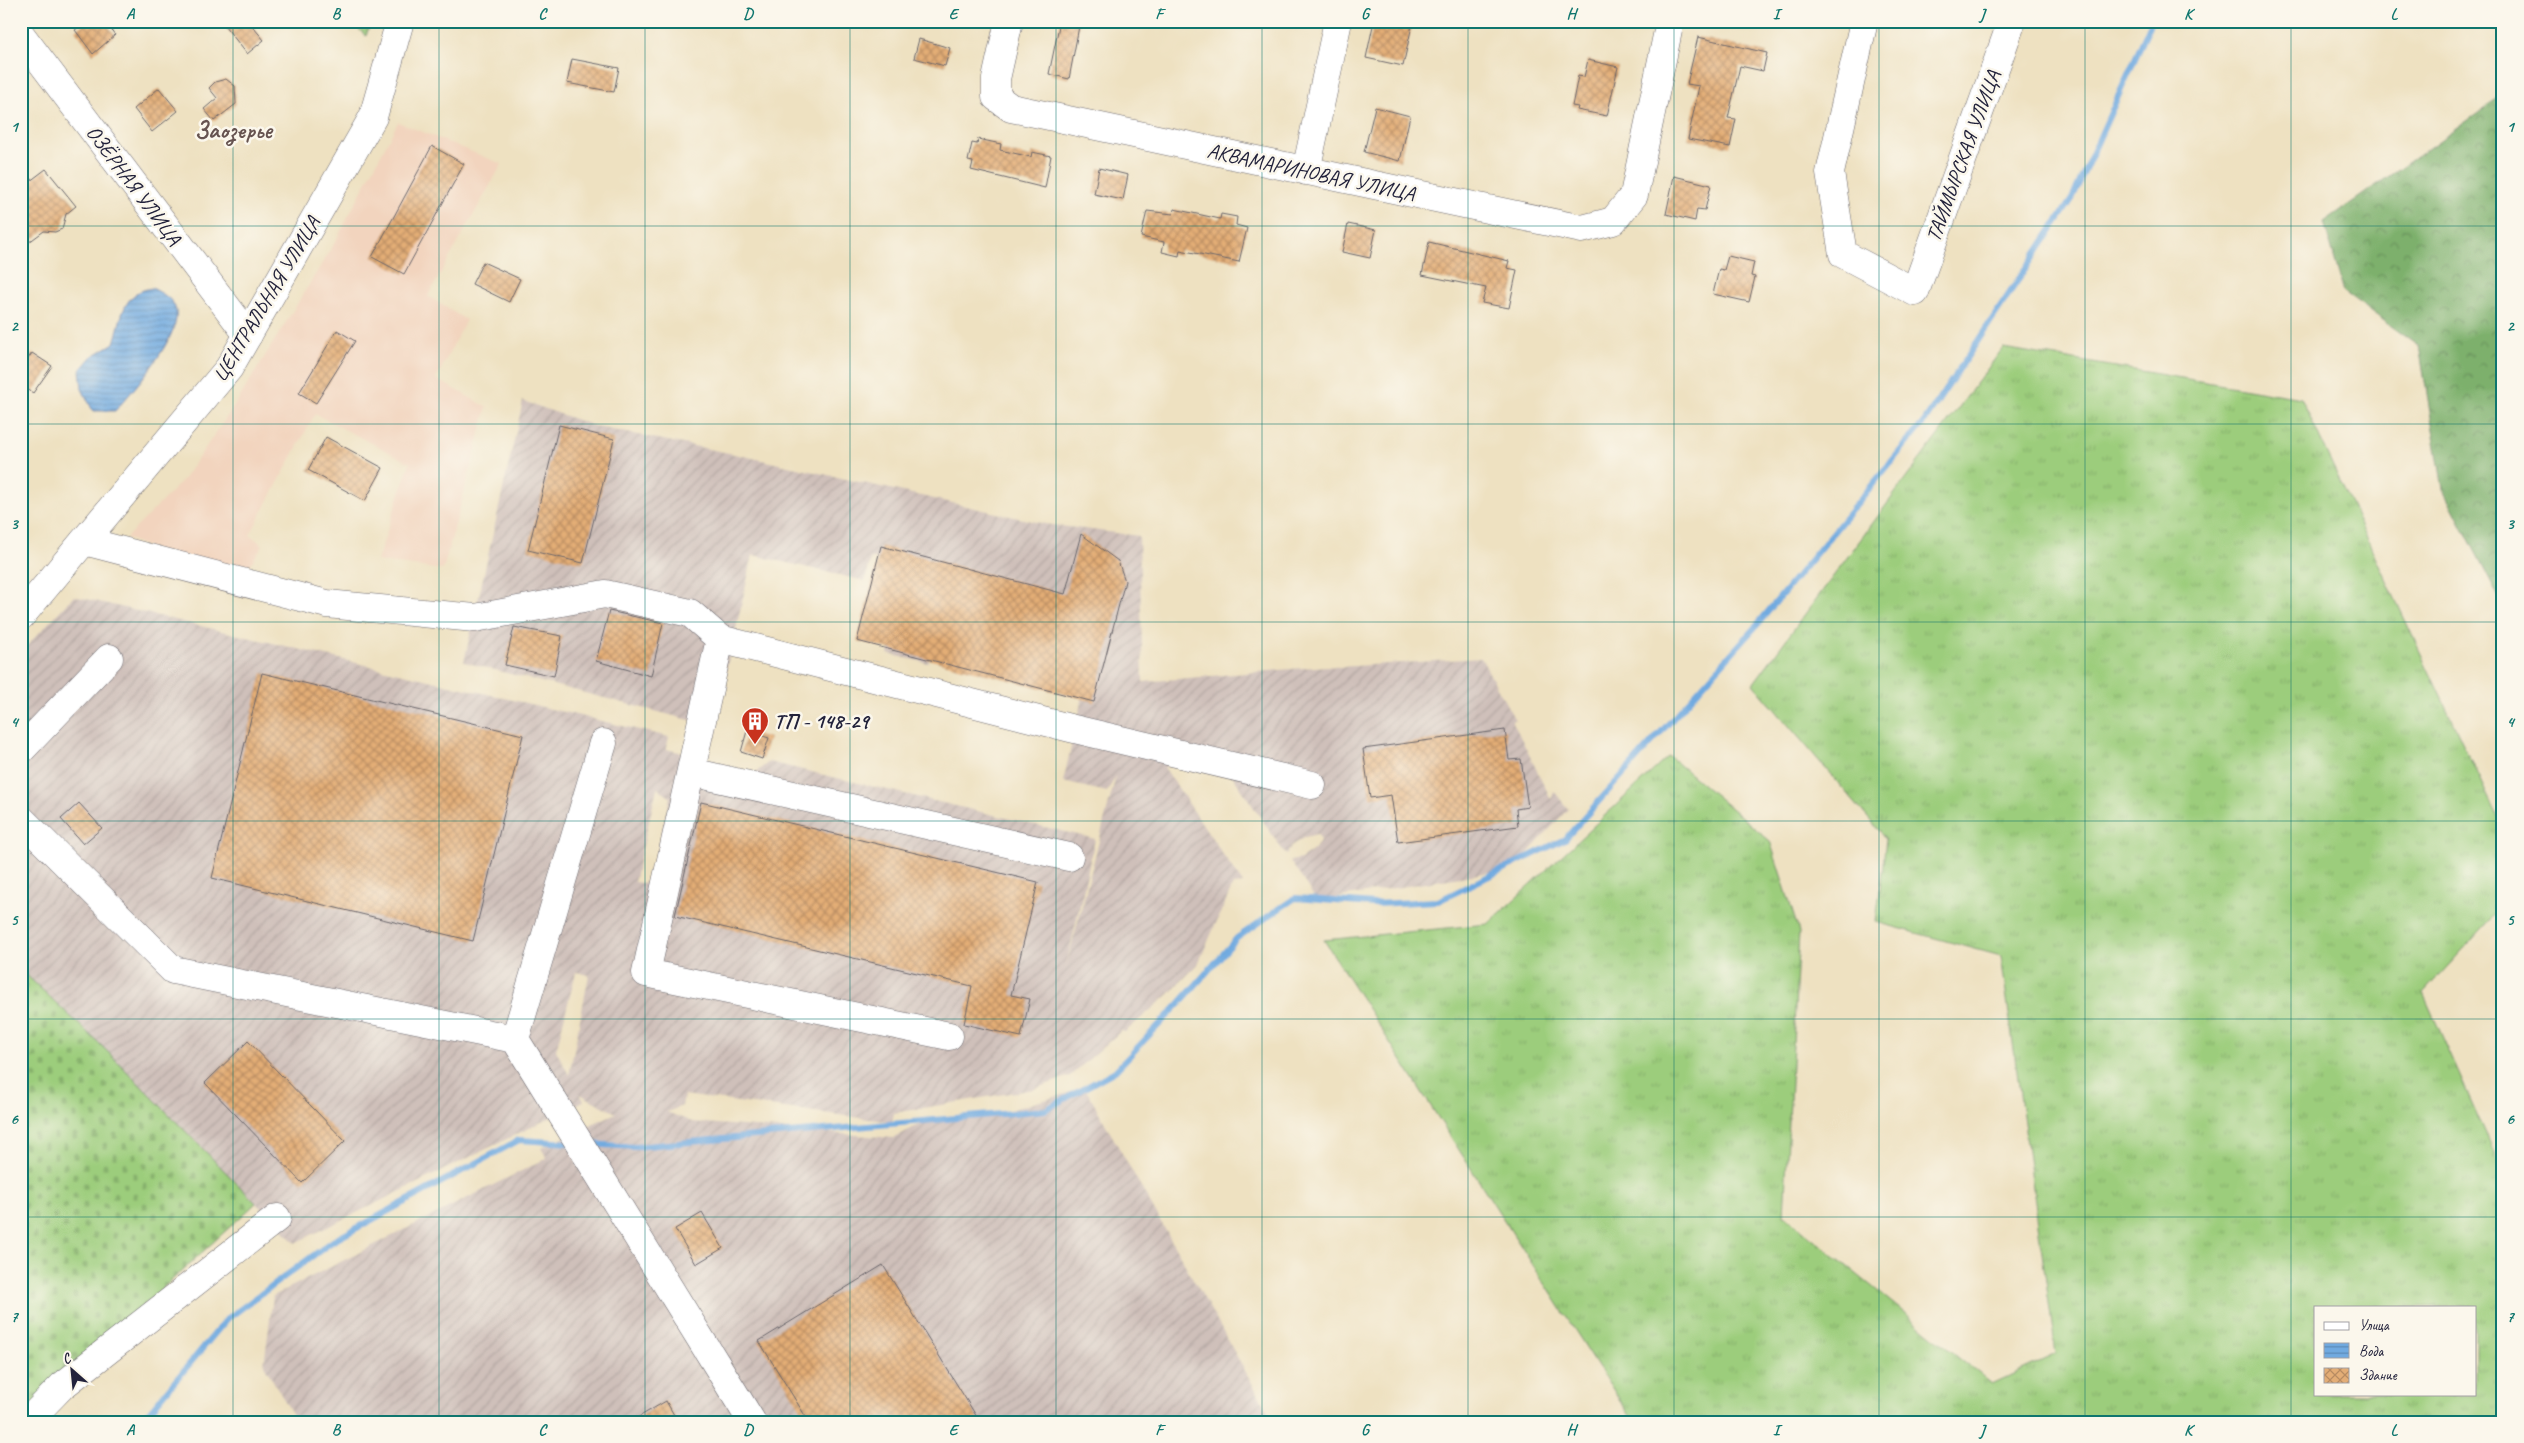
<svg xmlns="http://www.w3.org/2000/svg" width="2524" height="1443" viewBox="0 0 2524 1443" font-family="Caveat,sans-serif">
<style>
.built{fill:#f2d4be}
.industrial{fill:url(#industrial-furrows);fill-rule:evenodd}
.grass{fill:url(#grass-tufts);stroke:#5f785c;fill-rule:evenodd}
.forest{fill:url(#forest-crowns);stroke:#506954}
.cemetery{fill:url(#cemetery-stones);stroke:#5f785c}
.water{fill:url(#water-rules);stroke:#4a668e}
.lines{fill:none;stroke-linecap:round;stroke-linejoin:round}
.stream{stroke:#71aae0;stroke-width:6}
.building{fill:url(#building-cross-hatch)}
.minor-casing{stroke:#69656a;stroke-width:29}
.major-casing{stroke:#69656a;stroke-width:29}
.minor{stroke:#fff;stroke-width:28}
.major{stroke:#fff;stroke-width:28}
.grid{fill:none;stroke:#0f766e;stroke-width:1;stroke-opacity:0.55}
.labels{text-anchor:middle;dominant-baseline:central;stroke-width:5;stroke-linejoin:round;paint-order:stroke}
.street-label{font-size:21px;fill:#22223b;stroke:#fbf7ec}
.poi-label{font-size:21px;font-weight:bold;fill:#22223b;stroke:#fbf7ec;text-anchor:start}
.quarter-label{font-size:24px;font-weight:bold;fill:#665350;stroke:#fbf7ec}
.neatline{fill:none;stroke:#0f766e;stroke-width:2}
.grid-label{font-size:16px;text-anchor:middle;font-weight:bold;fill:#0f766e}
</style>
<defs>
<pattern id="industrial-furrows" width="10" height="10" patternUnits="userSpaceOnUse" patternTransform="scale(1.25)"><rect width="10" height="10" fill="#cfc0ba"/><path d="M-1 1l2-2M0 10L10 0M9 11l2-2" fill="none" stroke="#b1a5a1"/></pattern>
<pattern id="grass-tufts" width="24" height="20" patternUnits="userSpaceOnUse" patternTransform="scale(1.25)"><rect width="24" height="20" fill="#9ccd7c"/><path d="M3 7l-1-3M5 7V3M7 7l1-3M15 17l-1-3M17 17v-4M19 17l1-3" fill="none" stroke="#86b06c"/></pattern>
<pattern id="forest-crowns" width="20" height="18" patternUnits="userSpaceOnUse" patternTransform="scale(1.25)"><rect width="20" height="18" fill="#7db06c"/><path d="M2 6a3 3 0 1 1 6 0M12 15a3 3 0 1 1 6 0" fill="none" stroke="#668f5a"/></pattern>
<pattern id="cemetery-stones" width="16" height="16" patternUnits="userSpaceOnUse" patternTransform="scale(1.25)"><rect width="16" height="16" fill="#9ccd7c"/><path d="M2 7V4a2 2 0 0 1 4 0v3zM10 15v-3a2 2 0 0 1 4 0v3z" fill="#86b06c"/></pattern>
<pattern id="water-rules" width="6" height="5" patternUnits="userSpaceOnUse" patternTransform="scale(1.25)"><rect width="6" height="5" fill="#71aae0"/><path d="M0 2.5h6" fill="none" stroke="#5c8ab7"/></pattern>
<pattern id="building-cross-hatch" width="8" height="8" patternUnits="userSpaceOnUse" patternTransform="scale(1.25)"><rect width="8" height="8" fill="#e3ad76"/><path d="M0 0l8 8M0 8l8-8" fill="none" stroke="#b88c62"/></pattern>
</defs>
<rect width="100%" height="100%" fill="#fbf7ec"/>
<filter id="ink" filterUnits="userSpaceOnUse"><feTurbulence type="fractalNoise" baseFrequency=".02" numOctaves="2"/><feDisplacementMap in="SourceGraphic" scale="10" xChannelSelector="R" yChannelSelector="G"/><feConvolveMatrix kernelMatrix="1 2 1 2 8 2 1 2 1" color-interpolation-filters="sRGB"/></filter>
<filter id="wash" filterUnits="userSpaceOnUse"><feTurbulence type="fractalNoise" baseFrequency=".0096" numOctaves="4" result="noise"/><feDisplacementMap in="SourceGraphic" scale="20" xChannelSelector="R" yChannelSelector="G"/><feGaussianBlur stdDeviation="1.12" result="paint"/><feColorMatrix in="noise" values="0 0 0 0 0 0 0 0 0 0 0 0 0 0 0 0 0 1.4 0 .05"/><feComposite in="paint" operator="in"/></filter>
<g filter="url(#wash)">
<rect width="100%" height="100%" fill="#eee1c1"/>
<path class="built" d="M 398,122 L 502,164 L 428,296 L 466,320 L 436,379 L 487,407 L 443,570 L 377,561 L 410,463 L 315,414 L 250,535 L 263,545 L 248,568 L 161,552 L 126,538 L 183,480 L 235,405 L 334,244 Z"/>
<path class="industrial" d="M 523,401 L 597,427 L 739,455 L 1045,524 L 1139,536 L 1143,682 L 1326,666 L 1339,667 L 1481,658 L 1515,720 L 1512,720 L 1551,799 L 1554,791 L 1568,809 L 1514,868 L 1317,901 L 1290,861 L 1301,859 L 1314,850 L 1321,840 L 1317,834 L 1305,837 L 1292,845 L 1286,855 L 1221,759 L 1164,767 L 1243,884 L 1233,885 L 1198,964 L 1168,995 L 1125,1032 L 1121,1031 L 1070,1076 L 1034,1089 L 894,1113 L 892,1122 L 684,1095 L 682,1106 L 667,1112 L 692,1122 L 894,1138 L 926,1121 L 1003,1112 L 1075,1091 L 1084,1086 L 1274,1422 L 297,1422 L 264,1365 L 273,1296 L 547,1158 L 541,1148 L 616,1113 L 580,1094 L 584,1101 L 295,1243 L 102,1046 L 21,970 L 21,652 L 74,596 L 669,737 L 666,749 L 715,760 L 719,767 L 754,774 L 769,762 L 1095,839 L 1065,971 L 1116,776 L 1107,792 L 1063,782 L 1092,657 L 938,619 L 928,663 L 888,654 L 908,567 L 871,558 L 865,581 L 753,555 L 713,726 L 464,662 ZM 657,788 L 670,797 L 650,884 L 634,882 ZM 576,972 L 589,975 L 569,1075 L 556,1050 Z"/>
<path class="grass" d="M 350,21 L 371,21 L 366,36 Z
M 2003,348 L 2301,398 L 2503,829 L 2503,906 L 2423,993 L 2503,1173 L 2503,1422 L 1634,1422 L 1324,940 L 1488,924 L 1669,756 L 1770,841 L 1799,932 L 1784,1215 L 1992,1384 L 2056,1354 L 2001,956 L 1876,922 L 1886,839 L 1753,684 ZM 2315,1307 L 2475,1307 L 2475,1394 L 2315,1394 Z"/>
<path class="forest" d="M 2503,91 L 2503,605 L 2443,489 L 2419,346 L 2344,292 L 2324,222 L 2484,109 Z"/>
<path class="cemetery" d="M 21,970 L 102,1046 L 256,1203 L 21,1418 Z"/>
<path class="water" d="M 152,288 C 162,293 174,299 176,311 C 181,337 131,393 115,411 L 93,411 L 82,389 L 80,370 L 91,357 L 114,343 C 122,318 122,292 152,288 Z"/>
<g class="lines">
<path class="stream" d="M 589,1144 L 635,1147 L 1045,1110 L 1115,1071 L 1178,1005 L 1237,938 L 1295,898 L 1374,904 L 1438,901 L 1565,839 L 1757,625 L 1924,422 L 2072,199 L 2152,21
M 141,1422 L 227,1319 L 333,1241 L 519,1140 L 571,1143"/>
</g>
<g id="blocks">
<path class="building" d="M 87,21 L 105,21 L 115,35 L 93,54 L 75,30 Z
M 221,21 L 248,21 L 264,40 L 247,54 Z
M 1060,21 L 1080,21 L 1069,79 L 1049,74 Z
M 1374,21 L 1413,21 L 1403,66 L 1366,58 Z
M 1698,37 L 1767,53 L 1763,71 L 1740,66 L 1728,118 L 1736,119 L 1730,147 L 1688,139 L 1699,86 L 1687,84 Z
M 919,39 L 950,48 L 945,66 L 914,58 Z
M 572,59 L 619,68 L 614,92 L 567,83 Z
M 1588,60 L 1618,67 L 1607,116 L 1577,110 L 1578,107 L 1572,106 L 1578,76 L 1584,77 Z
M 226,79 L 235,86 L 236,104 L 214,121 L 204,109 L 217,98 L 209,88 L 215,82 Z
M 159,88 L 178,111 L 152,132 L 134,109 Z
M 1375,107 L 1410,116 L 1400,161 L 1364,152 Z
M 978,139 L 1001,144 L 1000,150 L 1031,157 L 1032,152 L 1051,156 L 1045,188 L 971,170 L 973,162 L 968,161 L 972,143 L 977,144 Z
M 432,146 L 464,164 L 404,274 L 372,257 Z
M 1099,168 L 1128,175 L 1123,200 L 1094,194 Z
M 46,169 L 76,206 L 66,214 L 62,229 L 55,232 L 44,231 L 21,248 L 21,188 Z
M 1674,176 L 1711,185 L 1705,210 L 1697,209 L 1695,221 L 1666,214 Z
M 1174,209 L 1220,219 L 1221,214 L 1237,217 L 1236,225 L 1247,228 L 1239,262 L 1180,250 L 1179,256 L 1162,252 L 1164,242 L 1141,237 L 1147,211 L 1173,214 Z
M 1348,224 L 1376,230 L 1370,258 L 1342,252 Z
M 1429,242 L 1509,261 L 1507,268 L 1517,270 L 1509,308 L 1482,303 L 1486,288 L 1422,275 Z
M 1728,256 L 1754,262 L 1751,276 L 1755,277 L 1749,302 L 1713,294 L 1719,269 L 1724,270 Z
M 483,262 L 520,279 L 509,302 L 472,284 Z
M 337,330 L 355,341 L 316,403 L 299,393 Z
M 32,353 L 52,366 L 33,393 L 21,385 L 21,369 Z
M 559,425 L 614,439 L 583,563 L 528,550 Z
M 326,437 L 383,468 L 365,501 L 308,470 Z
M 1081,534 L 1118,561 L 1125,581 L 1094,702 L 857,641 L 881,546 L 1065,594 Z
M 609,611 L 663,623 L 651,676 L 596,661 Z
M 514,627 L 562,636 L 554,676 L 505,665 Z
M 262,673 L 523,735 L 473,941 L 212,878 Z
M 1505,730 L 1509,760 L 1521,759 L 1528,807 L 1516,809 L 1518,826 L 1398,842 L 1391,795 L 1370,798 L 1363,749 Z
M 747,731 L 769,738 L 762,759 L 741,752 Z
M 701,802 L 1038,882 L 1011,995 L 1030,999 L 1021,1037 L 964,1024 L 972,986 L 675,916 Z
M 79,803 L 102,828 L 83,844 L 61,819 Z
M 248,1041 L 345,1141 L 302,1183 L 205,1083 Z
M 702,1213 L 723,1248 L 696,1264 L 675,1229 Z
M 883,1265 L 980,1422 L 809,1422 L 759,1341 Z
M 666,1401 L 678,1422 L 630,1422 Z"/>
</g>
</g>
<g filter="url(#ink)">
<use href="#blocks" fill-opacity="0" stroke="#69656a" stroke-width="1"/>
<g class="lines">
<g class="minor-casing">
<path id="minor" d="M 1009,21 L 996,79 L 996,97 L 1011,108 L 1582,229 L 1613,221 L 1634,195 L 1670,21
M 1864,21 L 1830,173 L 1843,254 L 1915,292 L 2012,21
M 21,35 L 248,335
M 1306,171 L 1338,21
M 84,541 L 327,604 L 475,618 L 605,594 L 690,613 L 720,639 L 1070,728 L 1312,785
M 720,639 L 646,973 L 949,1036
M 21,750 L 109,658
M 691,772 L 1069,857
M 21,819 L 173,970 L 515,1039 L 603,743
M 515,1039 L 752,1422
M 27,1422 L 62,1386 L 277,1218"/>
</g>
<g class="major-casing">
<path id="major" d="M 21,616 L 229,368 L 373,117 L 400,21"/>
</g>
<use href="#minor" class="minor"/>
<use href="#major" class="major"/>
</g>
</g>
<path class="grid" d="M 233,21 L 233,1422M 439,21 L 439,1422M 645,21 L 645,1422M 850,21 L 850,1422M 1056,21 L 1056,1422M 1262,21 L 1262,1422M 1468,21 L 1468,1422M 1674,21 L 1674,1422M 1879,21 L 1879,1422M 2085,21 L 2085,1422M 2291,21 L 2291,1422M 21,226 L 2503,226M 21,424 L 2503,424M 21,622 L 2503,622M 21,821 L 2503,821M 21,1019 L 2503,1019M 21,1217 L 2503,1217"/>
<defs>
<g id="building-pin" transform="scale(1.4375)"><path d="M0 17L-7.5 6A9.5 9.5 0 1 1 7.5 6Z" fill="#c8321e" stroke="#fbf7ec"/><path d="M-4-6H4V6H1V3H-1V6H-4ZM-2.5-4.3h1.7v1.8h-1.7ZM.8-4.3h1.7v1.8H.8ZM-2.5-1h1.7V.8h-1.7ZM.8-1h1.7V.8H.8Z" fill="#fff"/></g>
</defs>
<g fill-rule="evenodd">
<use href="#building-pin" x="755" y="721"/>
</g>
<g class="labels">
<g class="street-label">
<text transform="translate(1963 156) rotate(-70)">ТАЙМЫРСКАЯ УЛИЦА</text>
<text transform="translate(1311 172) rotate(12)">АКВАМАРИНОВАЯ УЛИЦА</text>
<text transform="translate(134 185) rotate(53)">ОЗЁРНАЯ УЛИЦА</text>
<text transform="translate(266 299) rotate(-59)">ЦЕНТРАЛЬНАЯ УЛИЦА</text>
</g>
<g class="poi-label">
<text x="774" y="721">ТП - 148-29</text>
</g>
<g class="quarter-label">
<text x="233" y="130">Заозерье</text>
</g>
</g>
<rect width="2524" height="1443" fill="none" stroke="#fbf7ec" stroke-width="55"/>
<rect x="2314" y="1306" width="162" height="90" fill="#fbf7ec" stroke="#a4a2a5"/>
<rect x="2324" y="1322" width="25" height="8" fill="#ffffff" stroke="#a4a2a5"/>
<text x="2359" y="1330" font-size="15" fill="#22223b">Улица</text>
<rect x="2324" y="1343" width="25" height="15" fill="url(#water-rules)" stroke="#a4a2a5"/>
<text x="2359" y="1356" font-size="15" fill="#22223b">Вода</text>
<rect x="2324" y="1368" width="25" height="15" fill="url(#building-cross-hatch)" stroke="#a4a2a5"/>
<text x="2359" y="1380" font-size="15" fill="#22223b">Здание</text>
<g transform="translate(72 1370) rotate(333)" stroke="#fbf7ec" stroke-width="4" paint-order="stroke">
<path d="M0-4L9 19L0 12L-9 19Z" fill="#22223b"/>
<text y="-8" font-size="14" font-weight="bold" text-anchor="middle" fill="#22223b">С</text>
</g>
<rect x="28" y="28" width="2468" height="1388" class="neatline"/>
<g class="grid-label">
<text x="130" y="19">A</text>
<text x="336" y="19">B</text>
<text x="542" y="19">C</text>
<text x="748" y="19">D</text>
<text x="953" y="19">E</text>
<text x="1159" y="19">F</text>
<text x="1365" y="19">G</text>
<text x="1571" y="19">H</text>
<text x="1776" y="19">I</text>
<text x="1982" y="19">J</text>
<text x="2188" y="19">K</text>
<text x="2394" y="19">L</text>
<text x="14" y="132">1</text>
<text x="2510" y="132">1</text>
<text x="14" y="331">2</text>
<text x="2510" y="331">2</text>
<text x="14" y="529">3</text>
<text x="2510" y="529">3</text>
<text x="14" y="727">4</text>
<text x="2510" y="727">4</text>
<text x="14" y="925">5</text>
<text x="2510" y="925">5</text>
<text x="14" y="1124">6</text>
<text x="2510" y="1124">6</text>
<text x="14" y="1322">7</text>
<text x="2510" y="1322">7</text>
<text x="130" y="1435">A</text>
<text x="336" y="1435">B</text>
<text x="542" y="1435">C</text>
<text x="748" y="1435">D</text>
<text x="953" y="1435">E</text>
<text x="1159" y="1435">F</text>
<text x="1365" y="1435">G</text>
<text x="1571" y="1435">H</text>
<text x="1776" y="1435">I</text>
<text x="1982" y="1435">J</text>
<text x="2188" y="1435">K</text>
<text x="2394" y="1435">L</text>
</g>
</svg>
